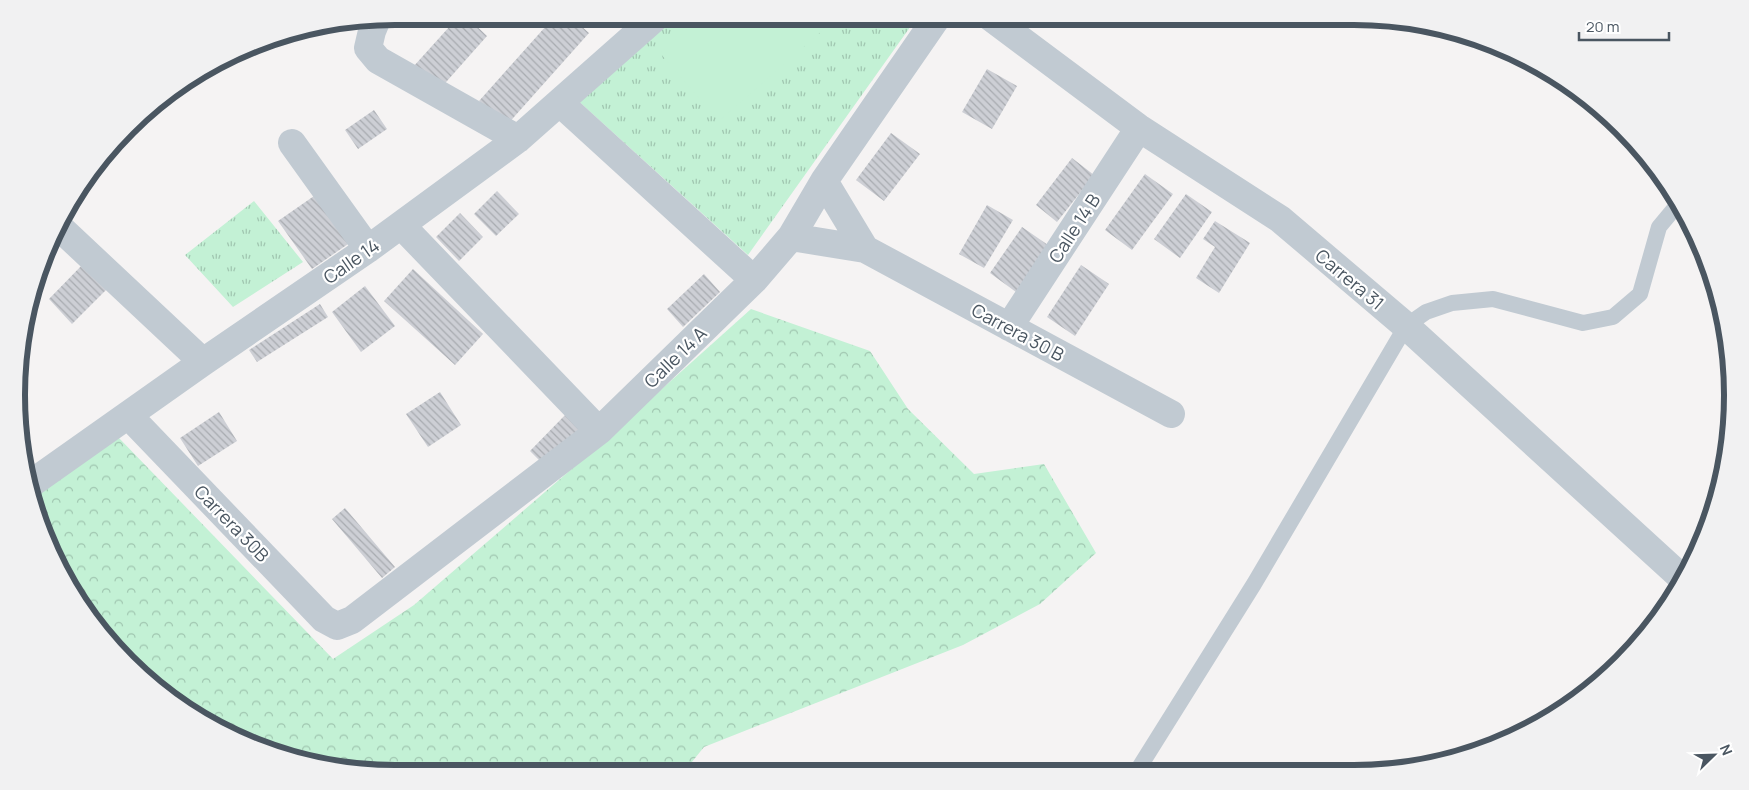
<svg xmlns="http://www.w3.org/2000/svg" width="1749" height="790" viewBox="0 0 1749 790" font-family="Manrope,sans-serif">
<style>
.grass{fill:url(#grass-tufts)}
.forest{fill:url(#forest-crowns)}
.pitch{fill:#c3f1d5}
.building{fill:url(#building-back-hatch)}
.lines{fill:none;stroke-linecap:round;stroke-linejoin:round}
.lane{stroke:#c1cad2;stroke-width:16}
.street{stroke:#c1cad2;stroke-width:28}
.labels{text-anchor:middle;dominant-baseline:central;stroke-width:4.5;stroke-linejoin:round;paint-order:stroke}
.street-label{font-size:18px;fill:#4a5661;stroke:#fff}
.rim{fill:none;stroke:#4a5661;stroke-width:6}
</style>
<defs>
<pattern id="grass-tufts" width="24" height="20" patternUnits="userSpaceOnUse" patternTransform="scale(1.25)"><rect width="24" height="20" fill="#c3f1d5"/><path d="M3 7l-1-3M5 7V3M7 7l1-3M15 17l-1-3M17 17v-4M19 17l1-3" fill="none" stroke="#a0c6b0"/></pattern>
<pattern id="forest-crowns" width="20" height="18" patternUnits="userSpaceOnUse" patternTransform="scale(1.25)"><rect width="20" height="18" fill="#c3f1d5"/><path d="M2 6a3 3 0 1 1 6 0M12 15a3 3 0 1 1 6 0" fill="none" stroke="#a0c6b0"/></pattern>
<pattern id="building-back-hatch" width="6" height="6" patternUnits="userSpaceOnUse" patternTransform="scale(1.25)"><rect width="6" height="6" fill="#cdcfd5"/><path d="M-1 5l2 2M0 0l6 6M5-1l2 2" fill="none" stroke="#a8abb0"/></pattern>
</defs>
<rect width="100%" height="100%" fill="#f5f3f3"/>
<path class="grass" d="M 669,16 L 918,16 L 748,255 L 575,98 Z
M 254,201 L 303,262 L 233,307 L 185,255 Z"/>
<path class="forest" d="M 751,309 L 870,351 L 908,409 L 974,474 L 1044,464 L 1096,553 L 1040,604 L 963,645 L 704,747 L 683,773 L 395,774 L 321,766 L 250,745 L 145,680 L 67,584 L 36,517 L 32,498 L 118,437 L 333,659 L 414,605 L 596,448 Z"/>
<path class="pitch" d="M 702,16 L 839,16 L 719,121 L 660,53 Z"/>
<path class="building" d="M 459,16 L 466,16 L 487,36 L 439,90 L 413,67 Z
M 555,16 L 570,16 L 589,33 L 506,126 L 479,101 Z
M 987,69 L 1017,86 L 992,129 L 962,112 Z
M 374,110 L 387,129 L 358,149 L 345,130 Z
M 891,133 L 920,154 L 884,201 L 856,180 Z
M 1072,158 L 1094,175 L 1057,222 L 1036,205 Z
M 1145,174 L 1173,194 L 1132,250 L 1105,230 Z
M 497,191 L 519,214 L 496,236 L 474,214 Z
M 1186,194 L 1212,212 L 1180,258 L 1154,239 Z
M 314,196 L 348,244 L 312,269 L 278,221 Z
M 987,205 L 1013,220 L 984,268 L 959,254 Z
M 460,213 L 483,237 L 459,261 L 436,237 Z
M 1215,221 L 1250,243 L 1219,293 L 1196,278 L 1215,247 L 1203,239 Z
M 1022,227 L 1048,245 L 1016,292 L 990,273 Z
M 85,262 L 109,287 L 72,324 L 49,299 Z
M 1081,265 L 1109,284 L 1075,336 L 1047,317 Z
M 413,269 L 483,334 L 455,365 L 384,301 Z
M 704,274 L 720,292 L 683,327 L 667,309 Z
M 365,286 L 395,326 L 361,352 L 332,312 Z
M 320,304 L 328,317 L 257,362 L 249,350 Z
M 440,392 L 461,425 L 428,447 L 406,414 Z
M 219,412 L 237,441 L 198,466 L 180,438 Z
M 568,412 L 582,426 L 544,465 L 530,451 Z
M 345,508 L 395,567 L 382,578 L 332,519 Z"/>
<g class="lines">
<path class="lane" d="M 1137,771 L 1254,584 L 1406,326 L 1426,312 L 1452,303 L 1493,299 L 1583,323 L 1613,317 L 1640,294 L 1659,227 L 1679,203"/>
<path class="street" d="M 989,16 L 1139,128 L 1280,219 L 1406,326 L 1682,578
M 377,19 L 372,31 L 368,48 L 378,60 L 518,139
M 560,103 L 754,280
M 292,143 L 368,249
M 824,181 L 865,249
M 401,225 L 599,431
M 59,227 L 203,362
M 791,237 L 865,249 L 1171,414
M 1009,327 L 1139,128
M 129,416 L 324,619 L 337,626 L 352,620 L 599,431 L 754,280 L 791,237 L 824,181 L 938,16
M 29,485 L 203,362 L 368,249 L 518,139 L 657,16"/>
</g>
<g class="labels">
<g class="street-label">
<text transform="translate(1074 228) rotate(-57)">Calle 14 B</text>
<text transform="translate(351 261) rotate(-35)">Calle 14</text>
<text transform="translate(1350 279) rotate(40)">Carrera 31</text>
<text transform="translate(1018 332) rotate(28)">Carrera 30 B</text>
<text transform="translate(675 357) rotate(-44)">Calle 14 A</text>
<text transform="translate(232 523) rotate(46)">Carrera 30B</text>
</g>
</g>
<path d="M0 0H1749V790H0ZM395 25H1354A370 370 0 0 1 1724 395V395A370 370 0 0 1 1354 765H395A370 370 0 0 1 25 395V395A370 370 0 0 1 395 25Z" fill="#f1f1f2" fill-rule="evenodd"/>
<path class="rim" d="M395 25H1354A370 370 0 0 1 1724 395V395A370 370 0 0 1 1354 765H395A370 370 0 0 1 25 395V395A370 370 0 0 1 395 25Z"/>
<g transform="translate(1714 755) rotate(67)" stroke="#ffffff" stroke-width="4" paint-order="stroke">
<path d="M0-4L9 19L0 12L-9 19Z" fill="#4a5661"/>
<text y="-8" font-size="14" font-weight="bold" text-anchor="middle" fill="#4a5661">N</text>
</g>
<path d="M1579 32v8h90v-8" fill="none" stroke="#4a5661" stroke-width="2.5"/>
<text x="1586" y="32" font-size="15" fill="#4a5661" stroke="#ffffff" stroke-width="4" paint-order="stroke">20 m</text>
</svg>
